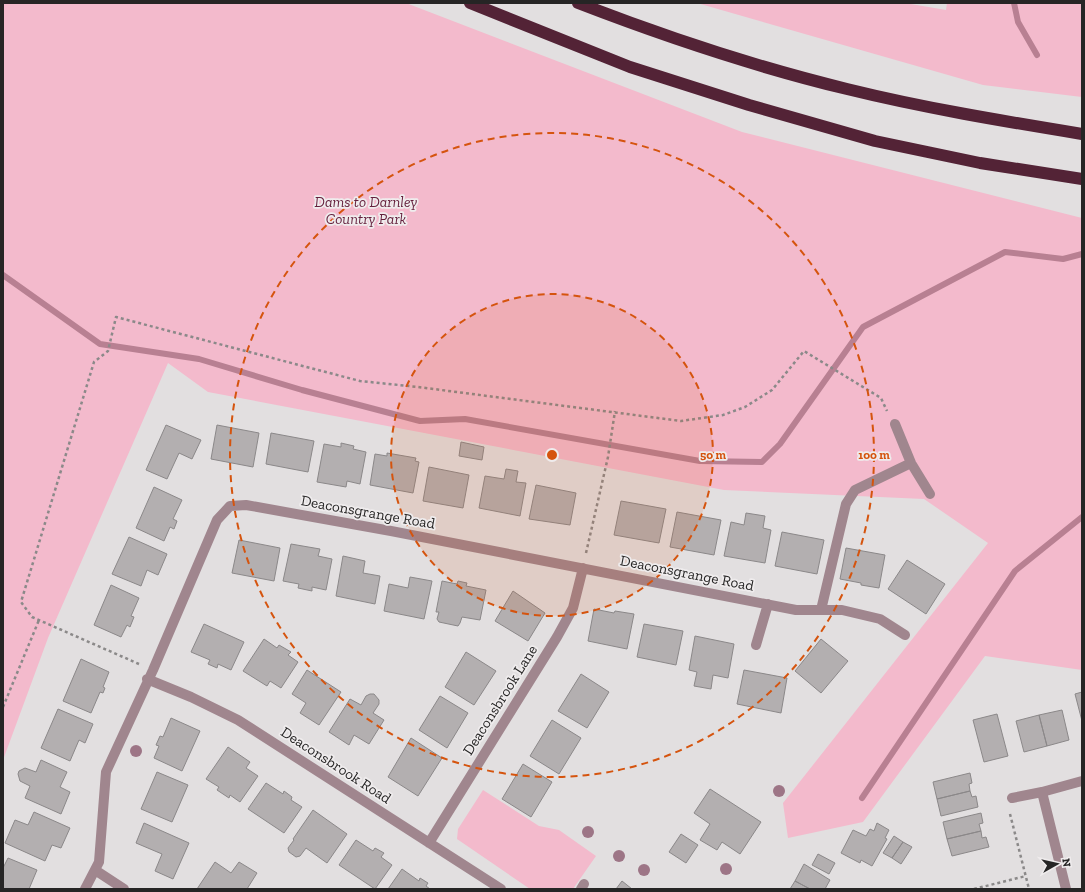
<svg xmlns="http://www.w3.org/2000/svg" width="1085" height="892" viewBox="0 0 1085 892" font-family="'Zilla Slab',serif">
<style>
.green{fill:#f3bacc}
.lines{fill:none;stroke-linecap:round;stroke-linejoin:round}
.stream{stroke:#b88092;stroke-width:6}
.building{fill:#b3afb0;stroke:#8b8889}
.path{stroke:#8b8989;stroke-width:2.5;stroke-dasharray:3 3;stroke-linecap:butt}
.lane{stroke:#a0868e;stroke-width:10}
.street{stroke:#a0868e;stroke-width:10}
.highway{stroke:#532336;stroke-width:12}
.tree{fill:#9d7586}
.ring{fill:none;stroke:#d5540e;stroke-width:2;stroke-dasharray:7 5}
.labels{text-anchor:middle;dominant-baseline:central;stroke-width:3.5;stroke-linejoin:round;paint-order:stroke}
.park-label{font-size:15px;font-style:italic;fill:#641f3c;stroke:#efeced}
.street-label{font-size:15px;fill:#262525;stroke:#efeced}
.centre{fill:#d5540e;stroke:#efeced;stroke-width:2}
.ring-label{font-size:12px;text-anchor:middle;font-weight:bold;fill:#d5540e;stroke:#efeced;stroke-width:3.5;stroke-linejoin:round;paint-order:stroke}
</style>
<rect width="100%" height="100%" fill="#e2dfe0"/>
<path class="green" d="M 3,3 L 406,3 L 742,132 L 1082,218 L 1082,670 L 985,656 L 863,822 L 788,838 L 783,803 L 988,543 L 924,499 L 724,490 L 208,392 L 168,363 L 48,638 L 3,760 Z
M 697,3 L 905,3 L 946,10 L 947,3 L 1082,3 L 1082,97 L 983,85 Z
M 483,790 L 539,826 L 559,830 L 596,856 L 573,889 L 530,889 L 457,839 L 458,829 Z"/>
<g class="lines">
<path class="stream" d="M 1014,3 L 1018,22 L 1037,55
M 3,275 L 100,344 L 199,359 L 302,390 L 420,421 L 465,419 L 700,461 L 762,462 L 780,444 L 863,327 L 1005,252 L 1063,259 L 1082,254
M 862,798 L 1015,571 L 1082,517"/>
</g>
<path class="building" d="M 166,425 L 201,440 L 192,459 L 179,453 L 167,479 L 146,470 Z
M 217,425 L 259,433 L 253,467 L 211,459 Z
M 271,433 L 314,441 L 308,472 L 266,464 Z
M 461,442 L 484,447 L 482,460 L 459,456 Z
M 341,443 L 354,446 L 353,449 L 366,452 L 360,484 L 347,481 L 346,487 L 317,482 L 324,444 L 341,447 Z
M 387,453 L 416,458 L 415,461 L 419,462 L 413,493 L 370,485 L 375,454 L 387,456 Z
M 429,467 L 469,475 L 463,508 L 423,501 Z
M 506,469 L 518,471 L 516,482 L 526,483 L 520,516 L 479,508 L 485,476 L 504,479 Z
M 536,485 L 576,493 L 570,525 L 529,519 Z
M 154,487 L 182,500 L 173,519 L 177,521 L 174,529 L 170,527 L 164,541 L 136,528 Z
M 621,501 L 666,509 L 659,543 L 614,535 Z
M 677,512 L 721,520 L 714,555 L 670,547 Z
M 746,513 L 765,516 L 763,528 L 771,530 L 765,563 L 724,556 L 731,522 L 744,525 Z
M 782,532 L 824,540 L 817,574 L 775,566 Z
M 129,537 L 167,554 L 158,575 L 147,570 L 141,586 L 112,574 Z
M 239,540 L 280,548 L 274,581 L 232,573 Z
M 291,544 L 320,549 L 318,556 L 332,559 L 326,590 L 312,587 L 312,591 L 298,588 L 299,584 L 283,581 Z
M 846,548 L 885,555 L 879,588 L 861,585 L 861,583 L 840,579 Z
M 343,556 L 365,561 L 363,573 L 380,576 L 375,604 L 336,596 Z
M 907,560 L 945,584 L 926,614 L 888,589 Z
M 410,577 L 432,581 L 424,619 L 384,611 L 389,584 L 408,588 Z
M 442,581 L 457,584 L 458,581 L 467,583 L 466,586 L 486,590 L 480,620 L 462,617 L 460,623 L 458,626 L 439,622 L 437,619 L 439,612 L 436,612 Z
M 111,585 L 139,598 L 131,616 L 134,617 L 130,627 L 127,625 L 121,637 L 94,625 Z
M 513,591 L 545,613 L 528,641 L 495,621 Z
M 594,609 L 614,613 L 615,611 L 634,614 L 627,649 L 588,641 Z
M 204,624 L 244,642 L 231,670 L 218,664 L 217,668 L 208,664 L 210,660 L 191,652 Z
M 644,624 L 683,631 L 676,665 L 637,657 Z
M 695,636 L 734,644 L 728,678 L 713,675 L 711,689 L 694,686 L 697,672 L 689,670 Z
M 264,639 L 277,648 L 279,645 L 291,652 L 288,655 L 298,662 L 281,688 L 270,681 L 267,686 L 243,671 Z
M 821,639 L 848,661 L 821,693 L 795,671 Z
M 466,652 L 496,671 L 474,705 L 445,687 Z
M 81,659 L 109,672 L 103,687 L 105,688 L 103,693 L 100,692 L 91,713 L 63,701 Z
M 307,670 L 341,692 L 319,725 L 300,713 L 306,703 L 292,694 Z
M 744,670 L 787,678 L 781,713 L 737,704 Z
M 581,674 L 609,692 L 587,728 L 558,711 Z
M 1082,692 L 1082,721 L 1075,694 Z
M 370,694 L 374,694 L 379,700 L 379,704 L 373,713 L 384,720 L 369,744 L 354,735 L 349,745 L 329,732 L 350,699 L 361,705 L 366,696 Z
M 440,696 L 468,713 L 447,748 L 419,730 Z
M 58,709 L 93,724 L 85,743 L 79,740 L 70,761 L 41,748 Z
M 1062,710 L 1069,740 L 1047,746 L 1039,715 Z
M 997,714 L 1008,756 L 984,762 L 973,720 Z
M 1039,715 L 1047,746 L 1024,752 L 1016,721 Z
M 171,718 L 200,731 L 182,771 L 154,758 L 159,746 L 156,745 L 160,736 L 163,737 Z
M 552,720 L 581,738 L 559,774 L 530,756 Z
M 411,738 L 442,758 L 418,796 L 388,777 Z
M 228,747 L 250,762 L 246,768 L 258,776 L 240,802 L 230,795 L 229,798 L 217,790 L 219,787 L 206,779 Z
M 41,760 L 67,772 L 60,787 L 70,792 L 61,814 L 25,798 L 30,786 L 20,781 L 18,774 L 19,771 L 25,768 L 36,772 Z
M 523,764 L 552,782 L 531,817 L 502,799 Z
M 157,772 L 188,785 L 172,822 L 141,809 Z
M 970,773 L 972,783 L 969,784 L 970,791 L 937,799 L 933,782 Z
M 266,783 L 283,794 L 284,791 L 292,797 L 291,800 L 302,807 L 284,833 L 248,809 Z
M 710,789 L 761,822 L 740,854 L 722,842 L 717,850 L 700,840 L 710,824 L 694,813 Z
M 970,791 L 972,797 L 976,796 L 978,807 L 941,816 L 937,799 Z
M 313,810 L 347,834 L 327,863 L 306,848 L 300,856 L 296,857 L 289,852 L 288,848 L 294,840 L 293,839 Z
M 34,812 L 70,828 L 61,848 L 52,845 L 45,861 L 5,843 L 15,820 L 28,825 Z
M 981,813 L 983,823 L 979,824 L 981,831 L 947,839 L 943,822 Z
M 144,823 L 189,843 L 173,879 L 155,871 L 162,854 L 136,843 Z
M 877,823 L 889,830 L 885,838 L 887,839 L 872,866 L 861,860 L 860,863 L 841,853 L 853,830 L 866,836 L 870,829 L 874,831 Z
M 981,831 L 982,838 L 986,837 L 989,847 L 952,856 L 947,839 Z
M 681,834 L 698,845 L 686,863 L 669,852 Z
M 894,836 L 903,842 L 892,858 L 883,853 Z
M 356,840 L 373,851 L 375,848 L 384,853 L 381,857 L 392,865 L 375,889 L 339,865 Z
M 903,842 L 912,847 L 901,864 L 892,858 Z
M 818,854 L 835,863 L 829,874 L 812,865 Z
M 8,858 L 37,870 L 29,889 L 30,889 L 3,889 L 3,868 Z
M 215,862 L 231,873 L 239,862 L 257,873 L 247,889 L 197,889 Z
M 804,864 L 830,880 L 825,889 L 810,889 L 795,881 Z
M 402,869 L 419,881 L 420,878 L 428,883 L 426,886 L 430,889 L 388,889 Z
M 622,881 L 632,889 L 616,889 Z
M 795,881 L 810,889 L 790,889 Z"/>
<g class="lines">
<path class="path" d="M 586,553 L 608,457 L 615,411
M 139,664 L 32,617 L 21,602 L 94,362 L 108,351 L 116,317 L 360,381 L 418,387 L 681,421 L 723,415 L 745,407 L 772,390 L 804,351 L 881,398 L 887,411
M 3,707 L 39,620
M 1010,814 L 1029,889
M 974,889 L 1026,876"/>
<path class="lane" d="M 895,424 L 911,463 L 930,494
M 821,610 L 846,504 L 855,490 L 911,463
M 581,889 L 584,884"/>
<path class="street" d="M 756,645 L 768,604
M 147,679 L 191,697 L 238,720 L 501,889
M 1012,798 L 1042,792
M 429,843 L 557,637 L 573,608 L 583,568
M 95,870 L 124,889
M 85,889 L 99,862 L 106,772 L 153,670 L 217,520 L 230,506 L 246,505 L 391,531 L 796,610 L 842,610 L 880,619 L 905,635
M 1066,889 L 1042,792 L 1082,781"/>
<path class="highway" d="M 470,3 L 630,67 L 749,105 L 875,141 L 980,163 L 1082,179
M 578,3 C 666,37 756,67 847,89 C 924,108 1003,121 1082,134"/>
</g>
<g class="tree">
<circle cx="136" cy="751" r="6"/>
<circle cx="779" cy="791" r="6"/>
<circle cx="588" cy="832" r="6"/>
<circle cx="619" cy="856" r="6"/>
<circle cx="726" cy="869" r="6"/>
<circle cx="644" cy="870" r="6"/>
</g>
<circle cx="552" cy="455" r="161" fill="#d5540e" fill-opacity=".12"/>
<g class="ring">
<circle cx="552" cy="455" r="161"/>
<circle cx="552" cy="455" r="322"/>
</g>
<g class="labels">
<g class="park-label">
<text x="366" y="202">Dams to Darnley<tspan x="366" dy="17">Country Park</tspan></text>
</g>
<g class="street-label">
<text transform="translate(368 512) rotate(10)">Deaconsgrange Road</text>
<text transform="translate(687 573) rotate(11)">Deaconsgrange Road</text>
<text transform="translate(500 700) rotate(-58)">Deaconsbrook Lane</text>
<text transform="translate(336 765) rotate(33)">Deaconsbrook Road</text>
</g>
</g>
<circle cx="552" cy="455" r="6" class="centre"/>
<g class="ring-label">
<text x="713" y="459">50 m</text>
<text x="874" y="459">100 m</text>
</g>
<rect width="1085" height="892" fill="none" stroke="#262525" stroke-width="8"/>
<g transform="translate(1057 864) rotate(82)" stroke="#efeced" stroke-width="3" paint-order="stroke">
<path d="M0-3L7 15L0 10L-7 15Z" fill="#262525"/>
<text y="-6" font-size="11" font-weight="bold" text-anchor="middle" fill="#262525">N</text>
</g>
</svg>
